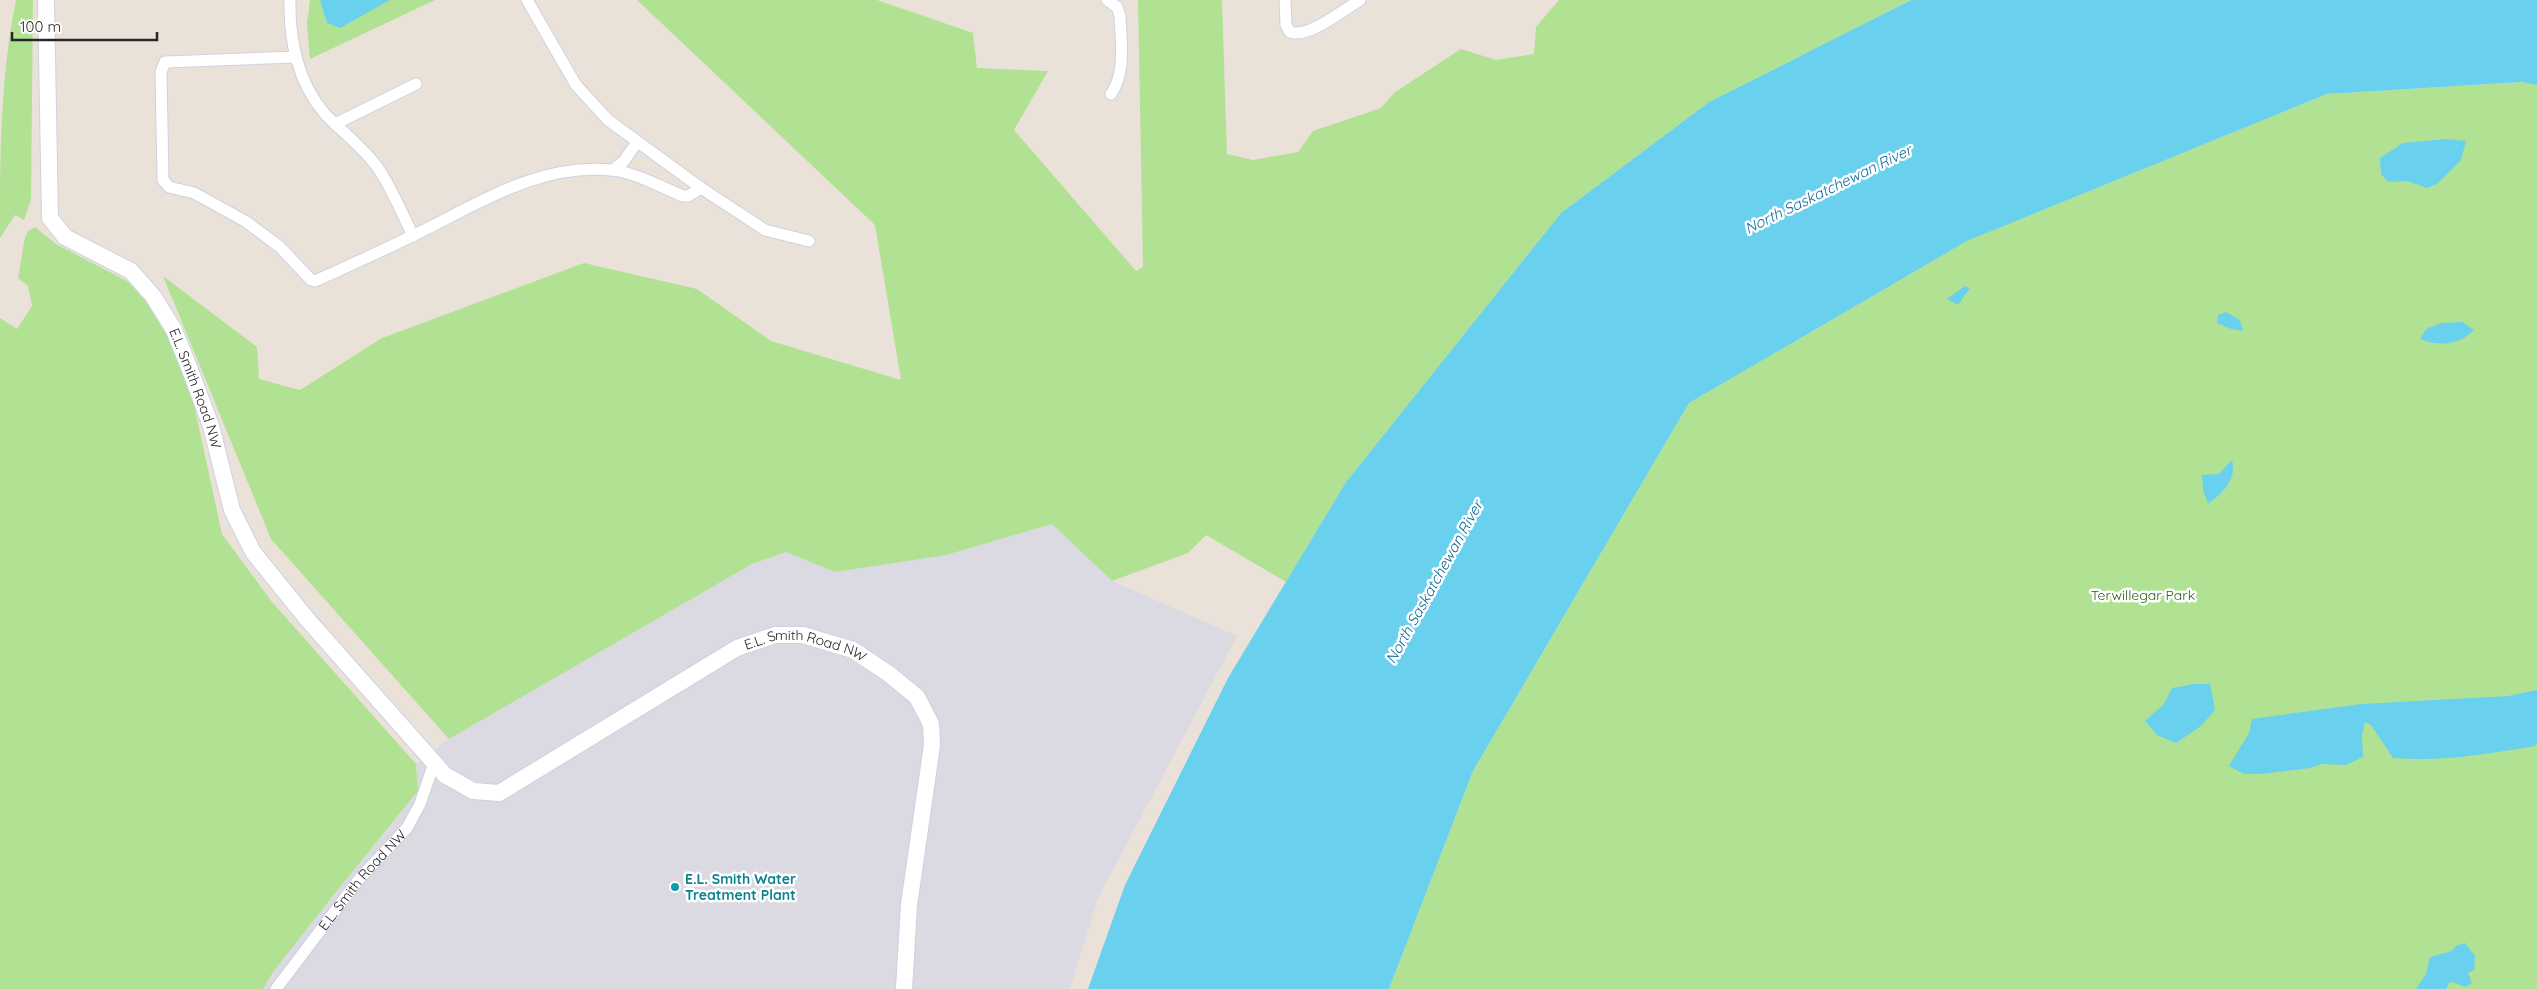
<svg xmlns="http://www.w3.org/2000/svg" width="2537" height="989" viewBox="0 0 2537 989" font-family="Quicksand,sans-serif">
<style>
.industrial{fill:#dbd9e2}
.green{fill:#b1e293}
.water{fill:#69d0ee}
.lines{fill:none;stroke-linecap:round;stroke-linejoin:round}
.street-casing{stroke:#cdd2e1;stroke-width:13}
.secondary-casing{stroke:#cdd2e1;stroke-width:18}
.street{stroke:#fff;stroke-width:11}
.secondary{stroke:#fff;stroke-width:16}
.culture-dot{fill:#0f9aa8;stroke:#fff;stroke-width:2}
.labels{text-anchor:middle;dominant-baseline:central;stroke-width:5;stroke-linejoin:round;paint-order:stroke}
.street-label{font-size:14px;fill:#272727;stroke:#fff}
.park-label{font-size:14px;fill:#2a6318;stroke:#fff}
.culture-label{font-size:14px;font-weight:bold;fill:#0d838f;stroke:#fff;text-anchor:start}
.water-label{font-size:15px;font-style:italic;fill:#0c6b96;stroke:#fff}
</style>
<rect width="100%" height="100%" fill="#eae2d8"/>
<path class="industrial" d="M 1052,524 L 1112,581 L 1237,636 L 1098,898 L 1070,989 L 263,989 L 273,972 L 336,892 L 418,792 L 416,764 L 449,739 L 752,564 L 786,552 L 835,572 L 953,553 Z"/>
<path class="green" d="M 16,0 L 33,0 L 31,200 L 24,220 L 15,215 L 0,238 C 0,158 0,78 16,0 Z
M 310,0 L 435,0 L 310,59 L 307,24 Z
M 637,0 L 877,0 L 973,33 L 977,68 L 1048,71 L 1014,130 L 1136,271 L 1143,267 L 1138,0 L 1222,0 L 1227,154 L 1253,160 L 1298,152 L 1313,131 L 1381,108 L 1395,92 L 1461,49 L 1496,60 L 1534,54 L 1536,27 L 1559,0 L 1911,0 L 1709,102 L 1561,213 L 1346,482 L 1286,582 L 1206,535 L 1188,553 L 1112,581 L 1052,524 L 946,555 L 835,572 L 786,552 L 752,564 L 449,739 L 271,539 L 163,276 L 257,347 L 259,379 L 300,390 L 382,338 L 584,263 L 697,289 L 771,341 L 901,380 L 875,225 Z
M 2521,82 L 2537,85 L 2537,989 L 1389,989 L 1473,771 L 1689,403 L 1967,241 L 2327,94 Z
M 35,227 L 56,244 L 127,281 L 157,313 L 190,386 L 222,534 L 272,602 L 416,764 L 418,791 L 336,892 L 273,972 L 263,989 L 0,989 L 0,318 L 17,329 L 32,306 L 28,286 L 18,278 L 25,237 L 28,231 Z"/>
<path class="water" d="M 320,0 L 390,0 L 340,28 L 327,23 Z
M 1911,0 L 2537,0 L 2537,85 L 2521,82 L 2327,94 L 1967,241 L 1689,403 L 1473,771 L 1389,989 L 1088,989 L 1125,885 L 1228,678 L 1346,482 L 1561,213 L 1709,102 Z
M 2446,139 L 2466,141 L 2461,160 L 2437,184 L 2427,188 L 2407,181 L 2388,182 L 2381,174 L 2380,158 L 2403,143 Z
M 1965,286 L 1970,288 L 1958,305 L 1947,299 Z
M 2226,312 L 2240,320 L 2243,331 L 2231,329 L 2217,323 L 2218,315 Z
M 2462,322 L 2474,330 C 2459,345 2439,347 2420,339 L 2426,329 L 2441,323 Z
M 2232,460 C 2237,480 2223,493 2208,504 L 2203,490 L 2202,475 L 2219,474 Z
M 2194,684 L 2210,684 L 2215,710 L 2201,726 L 2176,743 L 2157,735 L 2145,721 L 2164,704 L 2172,688 Z
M 2537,690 L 2537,743 L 2535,746 C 2488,754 2440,762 2393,758 L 2371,725 L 2365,722 L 2362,736 L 2363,757 L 2346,765 L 2322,764 L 2310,768 L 2261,774 L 2244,774 L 2229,766 L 2249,733 L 2252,719 L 2361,704 L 2508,696 Z
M 2465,943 L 2475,956 L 2474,970 L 2468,973 L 2472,983 L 2465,987 L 2453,982 L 2449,983 L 2446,989 L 2416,989 L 2426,974 L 2430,957 L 2452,951 L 2456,946 Z"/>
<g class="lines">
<g class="street-casing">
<g id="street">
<path d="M 290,0 C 289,40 298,83 325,114 C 342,132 363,147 378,168 C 392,189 402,213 413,236"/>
<path d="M 527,0 L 576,85 L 608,120 L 701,188 L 765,230 L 809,241"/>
<path d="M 1107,0 L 1117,7 L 1120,16 C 1121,41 1126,73 1111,94"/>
<path d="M 1285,0 L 1286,25 L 1290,32 C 1308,39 1343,10 1360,0"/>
<path d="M 295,57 L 165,62 L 161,72 L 163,180 L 169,187 L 194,193 L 245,221 L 280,247 L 311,280 L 315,281 C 348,266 380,252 412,236 C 477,205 537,163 611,170 C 632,171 663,188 683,196 L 688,196 L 701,188"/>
<path d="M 335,124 L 416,84"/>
<path d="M 613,170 L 624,161 L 637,142"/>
<path id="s1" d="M 276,989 L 360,878 L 407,828 L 420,804 L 434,763"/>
</g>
</g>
<g class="secondary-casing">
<g id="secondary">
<path id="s2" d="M 46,0 L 50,218 L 65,237 L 131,271 L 153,296 L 174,330 L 189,367 L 211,426 L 232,510 L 253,552 L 307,619 L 445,775 L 473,791 L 499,793 L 737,648 L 775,635 L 803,635 L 853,650 L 889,674 L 917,697 L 931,724 L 932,745 L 909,905 L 904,989"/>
</g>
</g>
<use href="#street" class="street"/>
<use href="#secondary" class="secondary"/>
</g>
<circle class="culture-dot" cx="675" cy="887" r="5"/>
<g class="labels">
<g class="street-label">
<text stroke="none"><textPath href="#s2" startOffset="452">E.L. Smith Road NW</textPath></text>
<text stroke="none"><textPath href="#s2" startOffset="1329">E.L. Smith Road NW</textPath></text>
<text stroke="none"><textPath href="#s1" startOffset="139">E.L. Smith Road NW</textPath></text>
</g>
<g class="park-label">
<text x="2143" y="595">Terwillegar Park</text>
</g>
<g class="culture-label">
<text x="685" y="879">E.L. Smith Water<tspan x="685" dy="16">Treatment Plant</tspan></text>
</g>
<g class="water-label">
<text transform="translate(1828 189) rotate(-26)">North Saskatchewan River</text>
<text transform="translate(1434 582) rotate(-61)">North Saskatchewan River</text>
</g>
</g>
<path d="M12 32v8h145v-8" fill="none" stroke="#272727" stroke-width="2.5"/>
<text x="20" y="32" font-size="15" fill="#272727" stroke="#ffffff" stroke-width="4" paint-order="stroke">100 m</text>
</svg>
